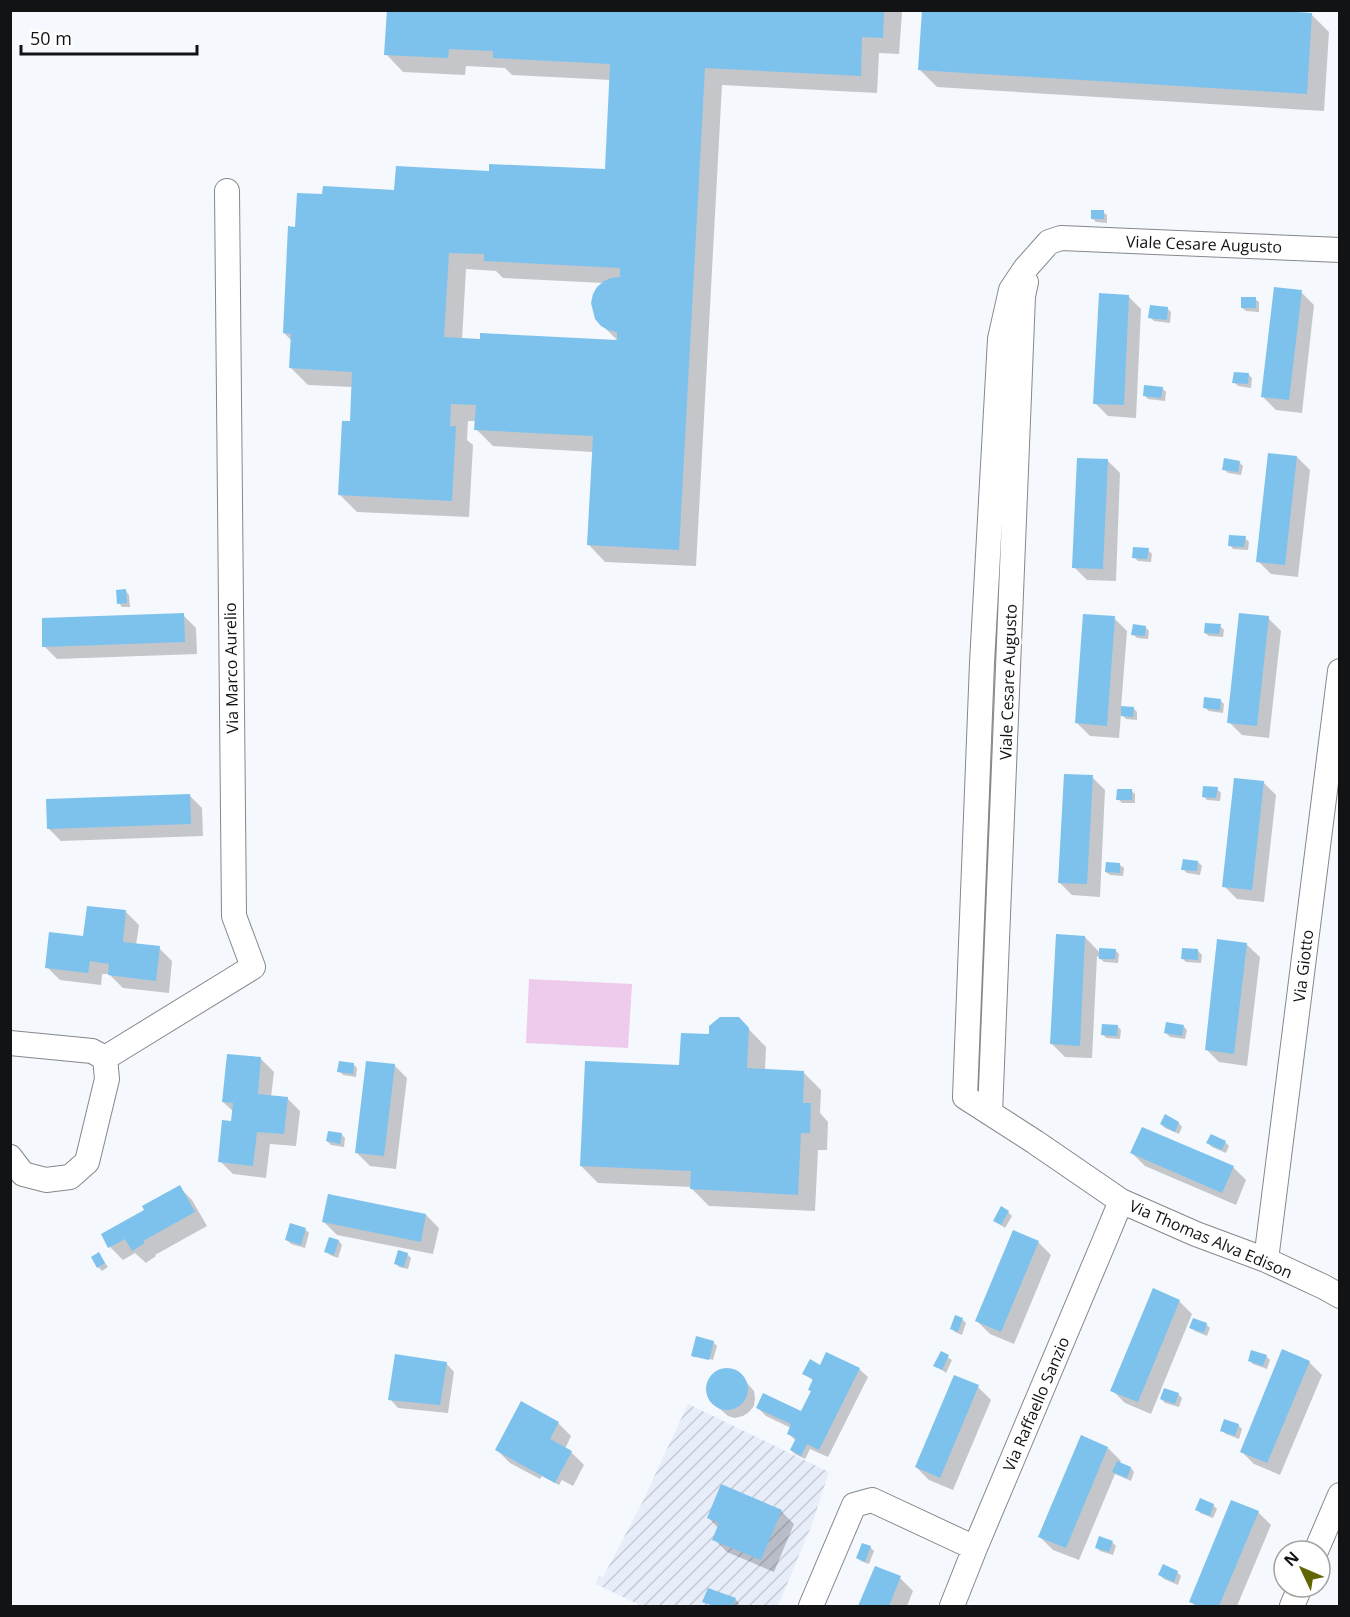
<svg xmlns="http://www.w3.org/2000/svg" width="1350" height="1617" viewBox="0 0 1350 1617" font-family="'Open Sans',sans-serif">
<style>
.industrial{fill:url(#industrial-furrows)}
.pitch{fill:#eecaec}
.shadow{fill:#0003;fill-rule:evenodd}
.building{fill:#7dc2ec;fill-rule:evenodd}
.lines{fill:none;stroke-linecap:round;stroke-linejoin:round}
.minor-casing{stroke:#85878c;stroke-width:26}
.minor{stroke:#fff;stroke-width:24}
.labels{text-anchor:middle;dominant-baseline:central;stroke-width:5;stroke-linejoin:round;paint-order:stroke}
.street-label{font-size:16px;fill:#121315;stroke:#fff}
</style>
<defs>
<pattern id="industrial-furrows" width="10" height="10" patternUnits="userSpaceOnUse" patternTransform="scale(1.5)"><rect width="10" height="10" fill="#e8edfa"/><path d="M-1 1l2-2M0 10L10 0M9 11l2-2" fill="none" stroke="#c6cad5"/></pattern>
</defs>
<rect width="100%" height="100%" fill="#f5f8fd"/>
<path class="industrial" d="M 688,1404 L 829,1472 L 812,1524 L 778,1606 L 642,1606 L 596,1584 L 599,1576 L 603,1577 L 642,1503 Z"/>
<path class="pitch" d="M 529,979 L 632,984 L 628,1048 L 526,1043 Z"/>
<path class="shadow" d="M 388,10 L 900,10 L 902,13 L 899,54 L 879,53 L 877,93 L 722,85 L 696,566 L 605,562 L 588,544 L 593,452 L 493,446 L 476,429 L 476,421 L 468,421 L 467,440 L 473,445 L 469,517 L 357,512 L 339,494 L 351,423 L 353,387 L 308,385 L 291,368 L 292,341 L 284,333 L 324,196 L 396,192 L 490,172 L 606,171 L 611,80 L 512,75 L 505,68 L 466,66 L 465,75 L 403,72 L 386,54 ZM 466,269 L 496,271 L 503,278 L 604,283 L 596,319 L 619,342 L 462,340 Z
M 1312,15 L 1329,32 L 1324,111 L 937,87 L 919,69 Z
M 1103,212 L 1107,215 L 1107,223 L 1096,222 L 1092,218 Z
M 1301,292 L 1314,305 L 1302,413 L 1276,410 L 1263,397 Z
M 1128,296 L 1141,309 L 1136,418 L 1108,416 L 1095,403 Z
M 1255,299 L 1259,302 L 1259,312 L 1246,311 L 1242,308 Z
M 1167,308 L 1171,312 L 1170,323 L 1154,321 L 1150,317 Z
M 1249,375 L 1252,378 L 1251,388 L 1238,386 L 1234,382 Z
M 1162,388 L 1166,392 L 1165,401 L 1148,399 L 1145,396 Z
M 1297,457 L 1310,470 L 1298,577 L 1271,574 L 1258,561 Z
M 1107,460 L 1120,473 L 1116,581 L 1087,580 L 1074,567 Z
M 1239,462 L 1243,466 L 1241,475 L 1228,473 L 1224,469 Z
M 1245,538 L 1249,542 L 1248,550 L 1233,549 L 1230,545 Z
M 1148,550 L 1152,554 L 1151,562 L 1138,561 L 1134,557 Z
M 126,591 L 129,595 L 130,607 L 122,607 L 119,603 Z
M 183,615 L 196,628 L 197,654 L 57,659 L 44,646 Z
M 1114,618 L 1127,631 L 1121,708 L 1133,708 L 1137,712 L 1137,720 L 1126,719 L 1121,714 L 1119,738 L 1090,736 L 1077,723 Z
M 1268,618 L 1281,631 L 1269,738 L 1242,735 L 1229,722 Z
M 1220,626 L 1224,630 L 1223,637 L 1209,636 L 1205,633 Z
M 1145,627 L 1149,631 L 1148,639 L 1137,638 L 1133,634 Z
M 1220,700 L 1224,704 L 1223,713 L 1209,711 L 1205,708 Z
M 1092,777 L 1105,790 L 1100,897 L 1072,895 L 1059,882 Z
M 1263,782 L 1276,795 L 1264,902 L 1237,899 L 1224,886 Z
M 1217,789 L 1221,793 L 1220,801 L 1207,800 L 1203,796 Z
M 1131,790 L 1135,794 L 1135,803 L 1122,803 L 1118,799 Z
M 189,795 L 202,808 L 203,836 L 61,841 L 48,828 Z
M 1198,862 L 1202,866 L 1200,875 L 1187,873 L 1183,869 Z
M 1120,865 L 1124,868 L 1123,876 L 1110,875 L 1106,872 Z
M 126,912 L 139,925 L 136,945 L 159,948 L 172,961 L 169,993 L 123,988 L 109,974 L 102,974 L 101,985 L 60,980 L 47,967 L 84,937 Z
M 1085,937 L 1100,953 L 1115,950 L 1119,954 L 1118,963 L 1104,962 L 1097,956 L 1092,1058 L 1065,1057 L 1052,1044 Z
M 1246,944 L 1260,957 L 1247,1066 L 1219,1062 L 1206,1049 Z
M 1198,951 L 1202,955 L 1201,963 L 1186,962 L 1182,958 Z
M 739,1019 L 766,1047 L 765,1070 L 803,1072 L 821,1090 L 820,1113 L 828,1122 L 827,1150 L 818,1150 L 815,1211 L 709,1206 L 692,1189 L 692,1187 L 598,1183 L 581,1166 L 710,1036 Z
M 1117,1026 L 1121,1030 L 1120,1039 L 1106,1038 L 1103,1034 Z
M 1183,1026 L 1187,1030 L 1185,1039 L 1170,1037 L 1166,1033 Z
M 261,1059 L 274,1072 L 271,1097 L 287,1098 L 300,1111 L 296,1146 L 270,1144 L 266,1178 L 233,1174 L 220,1161 L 234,1112 L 223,1102 Z
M 353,1064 L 357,1068 L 356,1077 L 343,1075 L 339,1071 Z
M 394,1065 L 407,1078 L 396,1169 L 370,1166 L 357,1153 Z
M 1179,1123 L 1182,1127 L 1179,1134 L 1165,1128 L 1161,1124 Z
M 341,1134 L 345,1138 L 344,1147 L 331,1145 L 327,1141 Z
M 1225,1142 L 1229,1146 L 1226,1153 L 1212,1147 L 1208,1143 Z
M 1132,1153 L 1233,1167 L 1246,1180 L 1236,1205 L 1145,1166 Z
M 179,1187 L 192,1200 L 207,1226 L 155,1255 L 156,1256 L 146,1263 L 135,1253 L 123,1260 L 110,1247 L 146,1210 Z
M 1008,1212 L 1012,1216 L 1005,1228 L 995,1221 Z
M 426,1215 L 439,1228 L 433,1254 L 337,1235 L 324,1222 Z
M 306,1230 L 309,1233 L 305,1248 L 291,1244 L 287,1240 Z
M 339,1241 L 342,1245 L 338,1258 L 330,1255 L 326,1251 Z
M 1038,1242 L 1051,1255 L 1014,1344 L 990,1334 L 977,1321 Z
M 99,1254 L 108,1267 L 102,1271 L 98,1267 Z
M 407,1254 L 411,1258 L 408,1269 L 399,1267 L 396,1263 Z
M 1179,1301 L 1192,1314 L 1151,1414 L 1125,1403 L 1112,1390 Z
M 962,1319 L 966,1323 L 962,1335 L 955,1332 L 951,1328 Z
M 1206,1324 L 1210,1328 L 1207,1336 L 1195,1331 L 1191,1328 Z
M 713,1342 L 717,1346 L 713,1360 L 695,1355 L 695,1358 L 693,1356 Z
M 941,1353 L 952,1360 L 946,1373 L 935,1365 Z
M 1266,1356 L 1270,1360 L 1267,1369 L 1253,1364 L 1249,1360 Z
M 1309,1362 L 1322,1375 L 1280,1475 L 1254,1464 L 1241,1451 Z
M 446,1363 L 454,1372 L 448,1413 L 398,1408 L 390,1399 Z
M 821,1367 L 859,1369 L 868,1377 L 828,1457 L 810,1449 L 805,1459 L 795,1454 L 791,1450 L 796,1441 L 788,1433 L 791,1428 L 766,1416 L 758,1408 L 802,1413 L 812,1392 L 810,1390 L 814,1381 L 804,1374 Z
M 727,1370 L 734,1371 L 740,1375 L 754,1391 L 755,1398 L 754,1406 L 749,1412 L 743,1416 L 735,1418 L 728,1416 L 713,1403 L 708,1396 L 707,1389 L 709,1381 L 713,1375 L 719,1371 Z
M 954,1377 L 978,1387 L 991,1400 L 953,1490 L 929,1480 L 916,1467 Z
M 1178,1394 L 1182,1398 L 1179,1407 L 1165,1403 L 1161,1399 Z
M 558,1423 L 571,1436 L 565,1449 L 571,1452 L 584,1465 L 573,1486 L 562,1480 L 559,1485 L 542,1476 L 540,1479 L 510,1463 L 497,1450 Z
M 1238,1425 L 1242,1429 L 1239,1439 L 1226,1434 L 1222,1431 Z
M 1108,1448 L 1121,1461 L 1119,1464 L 1131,1468 L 1134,1472 L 1131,1481 L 1115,1474 L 1079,1560 L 1053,1550 L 1040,1537 Z
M 1213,1505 L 1217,1509 L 1213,1518 L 1200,1513 L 1197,1509 Z
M 781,1511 L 794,1524 L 774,1572 L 727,1552 L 714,1539 L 718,1528 L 709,1518 Z
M 1258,1512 L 1271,1525 L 1237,1606 L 1196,1606 L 1191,1602 Z
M 1100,1538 L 1113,1543 L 1116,1546 L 1113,1555 L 1100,1551 L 1096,1547 Z
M 870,1547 L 874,1551 L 869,1564 L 861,1561 L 857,1558 Z
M 875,1568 L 900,1578 L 913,1591 L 907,1606 L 860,1606 Z
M 1177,1572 L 1181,1576 L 1178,1585 L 1164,1579 L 1160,1575 Z
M 735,1599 L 739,1603 L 738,1606 L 712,1606 L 704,1601 Z"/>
<path class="building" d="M 387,10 L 884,10 L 883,38 L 862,37 L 861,76 L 705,68 L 679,550 L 587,545 L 593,436 L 474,430 L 476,405 L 451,404 L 450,426 L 456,426 L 452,501 L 338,495 L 342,421 L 350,421 L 352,372 L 289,368 L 291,334 L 283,333 L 288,226 L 295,227 L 297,193 L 322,194 L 323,186 L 394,190 L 396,166 L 489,171 L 489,164 L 605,169 L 610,64 L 493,58 L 493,51 L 449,49 L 448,58 L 384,55 ZM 449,253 L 484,254 L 484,261 L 620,268 L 620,277 L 611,278 L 604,281 L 597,287 L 593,294 L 591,303 L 595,319 L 601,326 L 608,330 L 617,332 L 617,340 L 480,333 L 480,339 L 444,337 Z
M 922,10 L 1269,10 L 1312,13 L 1307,94 L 918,70 Z
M 1091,210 L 1104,210 L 1104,219 L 1091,219 Z
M 1274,287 L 1302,290 L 1289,400 L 1261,397 Z
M 1099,293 L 1129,295 L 1124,405 L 1093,404 Z
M 1241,297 L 1256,297 L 1256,308 L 1241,308 Z
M 1150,305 L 1168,307 L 1167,320 L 1148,318 Z
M 1234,372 L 1249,373 L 1248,384 L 1232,383 Z
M 1144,385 L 1163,387 L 1161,398 L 1143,396 Z
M 1268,453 L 1297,456 L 1285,565 L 1256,562 Z
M 1077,458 L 1108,459 L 1103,569 L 1072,568 Z
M 1224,458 L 1240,461 L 1238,472 L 1222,470 Z
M 1229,535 L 1246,536 L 1244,547 L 1228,546 Z
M 1133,547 L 1149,548 L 1147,559 L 1132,558 Z
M 126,589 L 127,603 L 117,604 L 116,590 Z
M 184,613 L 185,642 L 42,647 L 42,618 Z
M 1239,613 L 1269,616 L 1257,726 L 1227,723 Z
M 1083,614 L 1115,616 L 1107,726 L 1075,723 Z
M 1205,623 L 1221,624 L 1219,634 L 1204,633 Z
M 1133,624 L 1146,626 L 1145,636 L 1131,635 Z
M 1204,697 L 1221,699 L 1220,710 L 1203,708 Z
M 1121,706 L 1134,707 L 1133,717 L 1121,716 Z
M 1064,774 L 1093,775 L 1087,884 L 1058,883 Z
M 1234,778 L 1264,781 L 1252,890 L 1222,887 Z
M 1203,786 L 1218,787 L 1216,798 L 1202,797 Z
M 1117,789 L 1132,789 L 1132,800 L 1116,800 Z
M 190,794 L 191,824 L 47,829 L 46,799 Z
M 1183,859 L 1198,861 L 1197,871 L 1181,870 Z
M 1106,862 L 1120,863 L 1120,873 L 1105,872 Z
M 87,906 L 126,910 L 123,942 L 160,946 L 156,981 L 108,975 L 109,964 L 90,961 L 88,973 L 45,968 L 49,932 L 83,936 Z
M 1056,934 L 1085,936 L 1080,1046 L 1050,1044 Z
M 1217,939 L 1247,943 L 1234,1054 L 1205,1050 Z
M 1099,948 L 1116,949 L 1115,959 L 1099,959 Z
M 1182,948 L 1198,949 L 1198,960 L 1181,959 Z
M 720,1017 L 739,1017 L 749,1028 L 747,1068 L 804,1071 L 803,1103 L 811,1103 L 810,1133 L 801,1133 L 798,1195 L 690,1189 L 691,1171 L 580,1166 L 585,1061 L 679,1065 L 681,1033 L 709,1034 L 709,1026 Z
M 1166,1022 L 1184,1025 L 1182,1036 L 1164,1033 Z
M 1102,1024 L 1118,1025 L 1117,1036 L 1101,1035 Z
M 227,1054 L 261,1057 L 258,1094 L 288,1097 L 284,1134 L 257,1132 L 253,1166 L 218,1162 L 222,1120 L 231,1121 L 233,1103 L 222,1102 Z
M 339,1061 L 354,1063 L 353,1074 L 337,1072 Z
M 366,1061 L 395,1064 L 384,1156 L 355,1153 Z
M 1165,1114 L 1179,1122 L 1175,1132 L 1160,1124 Z
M 1142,1127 L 1234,1166 L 1222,1193 L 1130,1153 Z
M 328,1131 L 342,1133 L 340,1144 L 326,1141 Z
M 1211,1134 L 1226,1141 L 1222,1150 L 1206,1143 Z
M 180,1185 L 195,1212 L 143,1241 L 145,1243 L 132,1251 L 125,1239 L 108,1248 L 101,1234 L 144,1210 L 142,1206 Z
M 328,1194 L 426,1214 L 421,1242 L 322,1222 Z
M 1001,1206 L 1009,1211 L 1001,1225 L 993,1221 Z
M 290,1223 L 306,1228 L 301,1245 L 285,1240 Z
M 1013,1230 L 1039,1241 L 1001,1332 L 975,1321 Z
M 329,1237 L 339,1240 L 334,1255 L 324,1252 Z
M 398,1250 L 408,1253 L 404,1267 L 394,1264 Z
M 99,1252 L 105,1263 L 97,1268 L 91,1257 Z
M 1153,1288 L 1180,1300 L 1138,1402 L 1110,1391 Z
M 955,1315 L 963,1318 L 958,1332 L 950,1329 Z
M 1193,1318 L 1207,1323 L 1204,1333 L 1189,1328 Z
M 696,1336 L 714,1341 L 709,1360 L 691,1356 Z
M 1282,1349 L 1310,1361 L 1267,1463 L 1240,1452 Z
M 1251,1350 L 1267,1355 L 1263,1366 L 1248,1361 Z
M 941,1351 L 949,1355 L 942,1370 L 933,1366 Z
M 826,1352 L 860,1368 L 819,1450 L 807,1444 L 801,1456 L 790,1450 L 796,1438 L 787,1434 L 791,1424 L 756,1408 L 763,1393 L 801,1411 L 811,1391 L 808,1390 L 813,1379 L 802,1374 L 810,1359 L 820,1365 Z
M 395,1354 L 447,1362 L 440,1405 L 388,1400 Z
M706 1389a21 21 0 1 1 42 0a21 21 0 1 1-42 0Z
M 954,1375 L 979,1385 L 940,1478 L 915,1467 Z
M 1164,1388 L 1179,1393 L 1175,1404 L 1160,1399 Z
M 521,1401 L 559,1422 L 550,1439 L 572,1451 L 555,1483 L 495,1450 Z
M 1224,1419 L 1239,1424 L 1235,1436 L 1220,1431 Z
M 1081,1435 L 1108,1447 L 1066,1548 L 1038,1537 Z
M 1117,1461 L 1131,1467 L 1127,1478 L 1112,1472 Z
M 721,1484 L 782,1510 L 761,1560 L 712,1540 L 719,1523 L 707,1518 Z
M 1200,1498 L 1214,1504 L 1210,1516 L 1195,1510 Z
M 1231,1500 L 1259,1511 L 1219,1606 L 1199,1606 L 1189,1602 Z
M 1099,1536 L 1113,1541 L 1109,1552 L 1095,1548 Z
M 862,1543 L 871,1546 L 865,1562 L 856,1558 Z
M 1163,1564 L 1178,1571 L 1174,1582 L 1158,1575 Z
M 875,1566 L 901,1576 L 889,1606 L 858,1606 Z
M 708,1588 L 736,1598 L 733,1606 L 711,1606 L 711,1605 L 702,1602 Z"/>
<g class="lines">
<g class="minor-casing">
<path id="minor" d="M 1340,250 L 1061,238 L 1049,242 L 1025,269 L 1011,290 L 1000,339 L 982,663 L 965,1097 L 1035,1142 L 1121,1201 L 1196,1234 L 1266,1260 L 1324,1287 L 1340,1296
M 10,1043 L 92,1051 L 105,1058 L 107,1079 L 87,1162 L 70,1177 L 46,1180 L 23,1174 L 10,1157
M 105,1058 L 253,967 L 234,916 L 227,191
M 990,1113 L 1023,296 L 1026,282
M 1266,1260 L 1340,671
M 1316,1551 L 1340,1495
M 811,1606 L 854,1505 L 872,1500 L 975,1548
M 952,1606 L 975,1548 L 1104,1242 L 1121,1201
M 1292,1606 L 1300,1587"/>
</g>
<use href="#minor" class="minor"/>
</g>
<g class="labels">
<g class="street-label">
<text transform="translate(1204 244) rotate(2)">Viale Cesare Augusto</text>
<text transform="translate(231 668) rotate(-91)">Via Marco Aurelio</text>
<text transform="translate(1008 682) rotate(-88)">Viale Cesare Augusto</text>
<text transform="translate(1303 966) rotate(-83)">Via Giotto</text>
<text transform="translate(1211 1239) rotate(23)">Via Thomas Alva Edison</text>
<text transform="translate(1036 1404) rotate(-67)">Via Raffaello Sanzio</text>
</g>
</g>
<rect width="1350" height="1617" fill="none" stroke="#121315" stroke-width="24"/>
<g transform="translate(1302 1569) rotate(314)"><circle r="28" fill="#ffffff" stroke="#a0a1a1" stroke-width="1.5"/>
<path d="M0-4.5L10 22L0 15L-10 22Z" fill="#616602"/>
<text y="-9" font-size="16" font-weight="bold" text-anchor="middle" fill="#121315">N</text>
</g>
<path d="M21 45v9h176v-9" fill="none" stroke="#121315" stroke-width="3"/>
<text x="30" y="45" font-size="18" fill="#121315" stroke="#ffffff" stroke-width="4.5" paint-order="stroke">50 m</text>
</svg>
